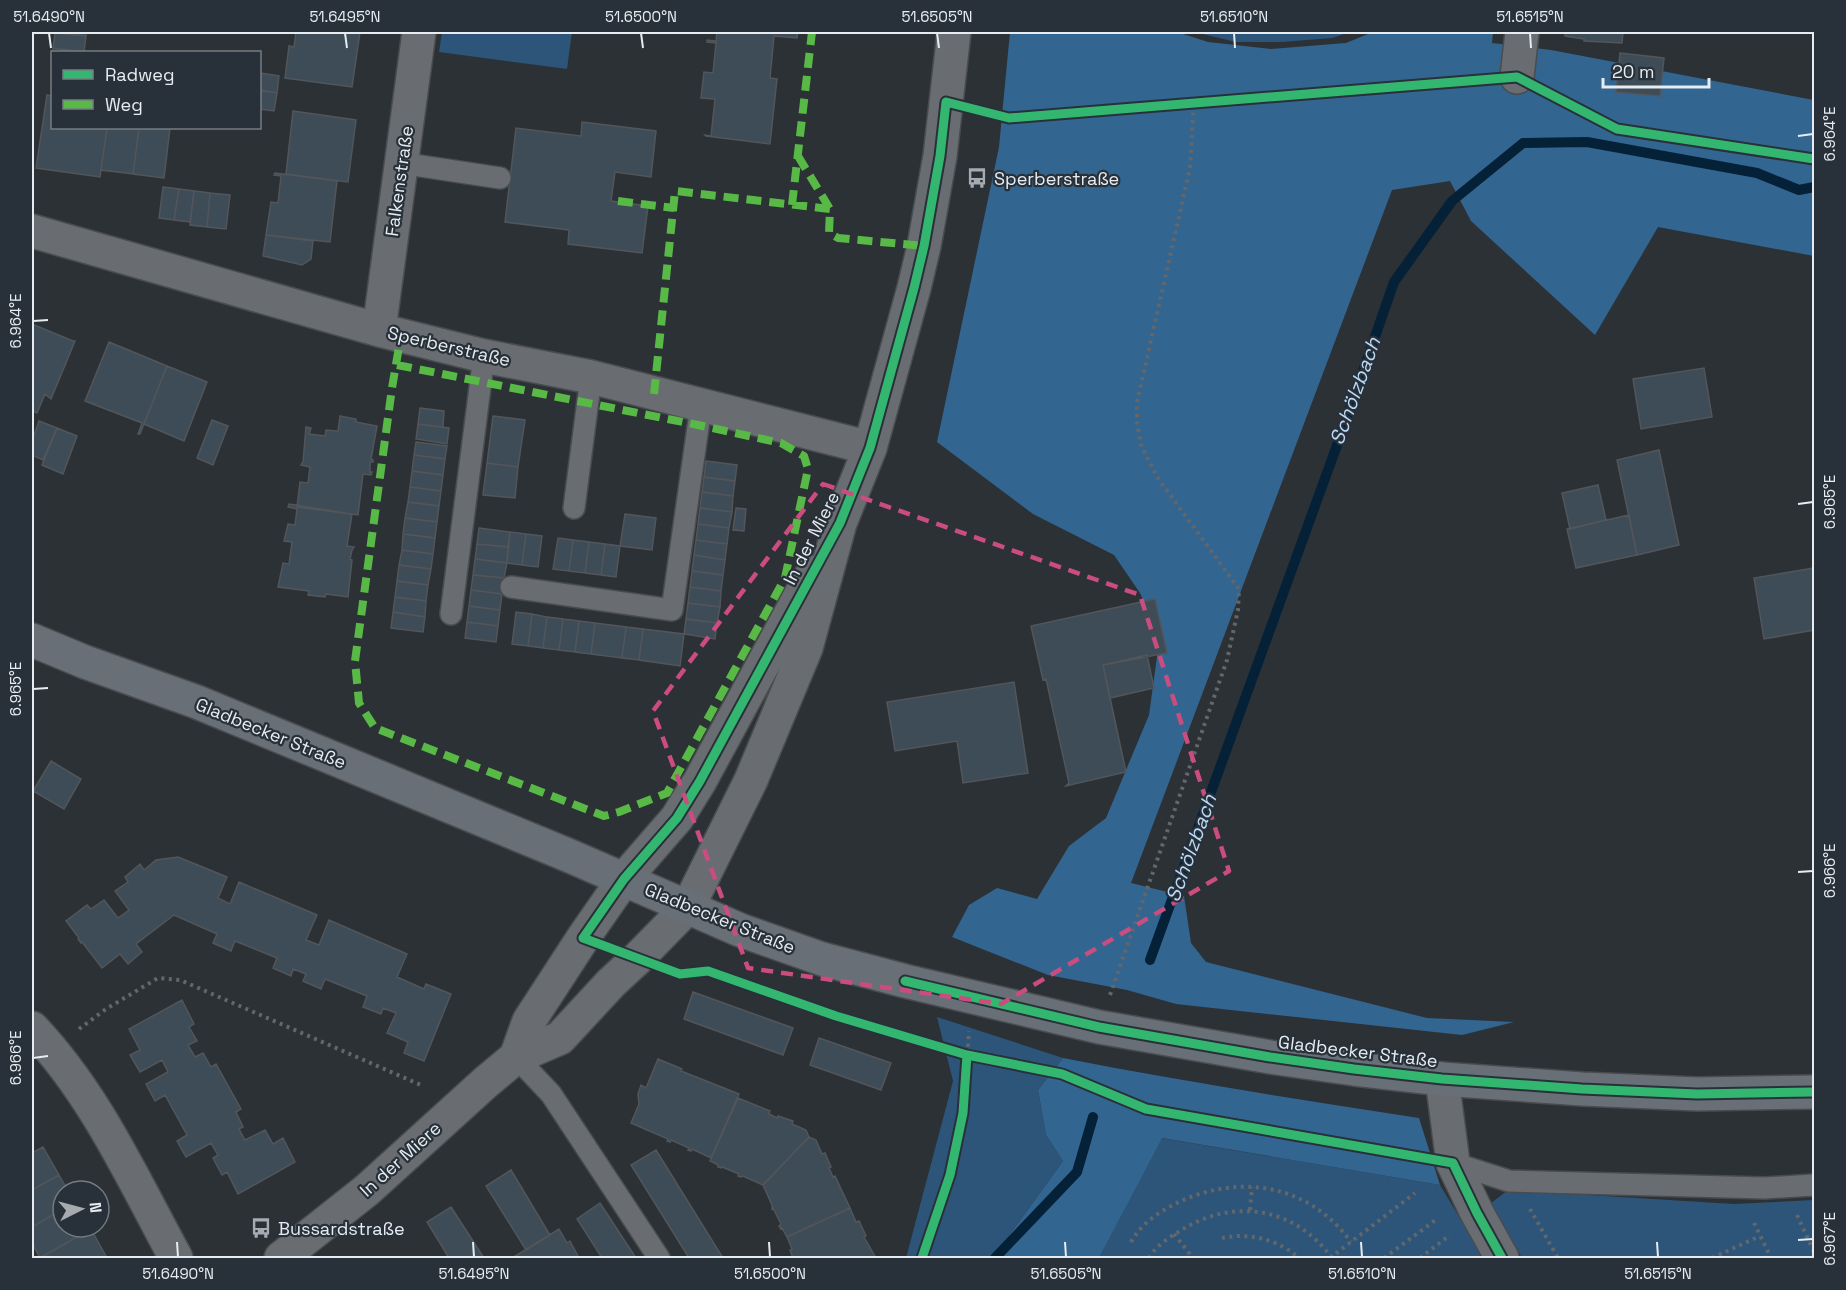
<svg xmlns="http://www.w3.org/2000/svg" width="1846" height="1290" viewBox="0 0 1846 1290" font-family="'Space Grotesk',sans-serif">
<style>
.green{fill:#2c5579}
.forest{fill:#336591}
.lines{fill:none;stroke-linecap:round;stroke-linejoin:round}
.stream{stroke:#052138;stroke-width:10}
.building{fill:#3e4c57;stroke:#52565a;stroke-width:1.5}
.lane-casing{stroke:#484c4f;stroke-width:24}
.street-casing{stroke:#484c4f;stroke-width:36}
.secondary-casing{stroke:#484c4f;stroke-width:36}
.path{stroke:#63676a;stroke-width:4;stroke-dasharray:3 4.5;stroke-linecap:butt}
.lane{stroke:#696d71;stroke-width:21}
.street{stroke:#696d71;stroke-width:33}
.secondary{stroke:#686f76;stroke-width:33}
.quiet{stroke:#58b947;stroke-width:8;stroke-dasharray:15 8;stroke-linecap:butt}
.cycleway-casing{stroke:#283139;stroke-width:13}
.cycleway{stroke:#33b770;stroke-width:9}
.marked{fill:none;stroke:#cb4d80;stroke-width:4.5;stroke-dasharray:12 8;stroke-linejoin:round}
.ticks{fill:none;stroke:#e6ecf1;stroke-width:2}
.labels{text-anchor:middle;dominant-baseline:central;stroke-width:4.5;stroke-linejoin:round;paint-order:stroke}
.poi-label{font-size:18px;fill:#e6ecf1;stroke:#283139;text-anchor:start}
.street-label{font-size:18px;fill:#e6ecf1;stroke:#283139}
.water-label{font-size:20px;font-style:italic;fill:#bbd9f6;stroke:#283139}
.neatline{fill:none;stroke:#e6ecf1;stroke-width:2}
.ticks-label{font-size:15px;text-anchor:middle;fill:#e6ecf1}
</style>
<rect width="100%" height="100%" fill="#2c3135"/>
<path class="green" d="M 442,32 L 572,32 L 567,69 L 439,52 Z
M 1194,32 L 1350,32 L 1332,38 L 1282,42 L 1236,42 Z
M 937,1017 L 1063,1058 L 1038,1090 L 1046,1135 L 1063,1161 L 993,1258 L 906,1258 L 953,1081 Z
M 1161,1138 L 1440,1185 L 1484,1258 L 1099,1258 Z
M 1508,1190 L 1734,1204 L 1814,1200 L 1814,1258 L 1522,1258 L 1490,1204 Z"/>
<path class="forest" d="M 1010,32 L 1177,32 L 1208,42 L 1271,49 L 1346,43 L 1373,32 L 1493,32 L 1492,43 L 1551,50 L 1814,100 L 1814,256 L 1658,227 L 1595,335 L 1471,221 L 1450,181 L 1392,190 L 1131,883 L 1184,896 L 1191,943 L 1206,962 L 1427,1018 L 1514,1022 L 1462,1035 L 1176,1004 L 1127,990 L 1048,975 L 952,937 L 969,905 L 997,888 L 1037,899 L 1069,846 L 1106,818 L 1149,715 L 1160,635 L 1140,593 L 1114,555 L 1033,514 L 937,442 L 999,147 Z
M 1063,1058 C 1181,1081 1300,1100 1419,1118 L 1440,1185 L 1162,1138 L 1099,1258 L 993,1258 L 1063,1161 L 1046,1135 L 1038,1090 Z"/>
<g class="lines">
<path class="stream" d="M 1150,960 L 1344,426 L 1394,282 L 1452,201 L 1523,143 L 1587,142 L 1757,173 L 1799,190 L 1814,187
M 995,1258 L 1077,1172 L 1093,1117"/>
</g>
<path class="building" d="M 55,32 L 86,32 L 86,36 Z
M 296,32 L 360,32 L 352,87 L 285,78 L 289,46 L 294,47 Z
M 717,32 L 798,32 L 797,38 L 774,36 L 770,78 L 777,79 L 770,144 L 706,136 L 705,135 L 711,136 L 715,99 L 701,98 L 704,72 L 713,73 L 716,43 L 707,42 L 707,40 L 716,41 Z
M 1565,32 L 1623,32 L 1622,43 L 1584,41 L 1584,39 L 1565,36 Z
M 55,33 L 86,36 L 84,52 L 53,48 Z
M 53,48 L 84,52 L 52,52 L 52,65 L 51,64 Z
M 1620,53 L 1664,58 L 1660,96 L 1616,92 Z
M 260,73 L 279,76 L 277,93 L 260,90 Z
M 260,90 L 277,93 L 274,111 L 260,109 Z
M 47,95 L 52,96 L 52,128 L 107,128 L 100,177 L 36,168 Z
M 293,111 L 356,120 L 348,182 L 286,174 Z
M 582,122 L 656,131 L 651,177 L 615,172 L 611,201 L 648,206 L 642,253 L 568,244 L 569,230 L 505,222 L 516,128 L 581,136 Z
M 107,128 L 139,128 L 133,174 L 101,170 Z
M 139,128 L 170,128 L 164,178 L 133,174 Z
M 275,173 L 337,181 L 330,242 L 266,235 L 271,202 L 278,203 L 281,176 L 274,175 Z
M 163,187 L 179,189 L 174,220 L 159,218 Z
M 179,189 L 194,191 L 190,222 L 174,220 Z
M 194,191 L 210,193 L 207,227 L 190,225 Z
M 210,193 L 230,195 L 226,229 L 207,227 Z
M 266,235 L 313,241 L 311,259 L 302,265 L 263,256 Z
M 32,324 L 73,341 L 75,341 L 51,399 L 45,394 L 37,413 L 32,411 Z
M 109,342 L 167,366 L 140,434 L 138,434 L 142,423 L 85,401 Z
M 167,366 L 207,382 L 184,441 L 144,424 Z
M 1704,368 L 1712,417 L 1641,429 L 1633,379 Z
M 420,408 L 444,411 L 443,427 L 418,424 Z
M 340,416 L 356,419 L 356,422 L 377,426 L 371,459 L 373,460 L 373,462 L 370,462 L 370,472 L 372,472 L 371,475 L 363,474 L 358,515 L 297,507 L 300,482 L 308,483 L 310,467 L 301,465 L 303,462 L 306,427 L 311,428 L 309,434 L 325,436 L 326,430 L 338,431 Z
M 493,416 L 525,420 L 518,467 L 487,463 Z
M 212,420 L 228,426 L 213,465 L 197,458 Z
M 39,421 L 57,428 L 43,460 L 32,455 L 32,441 Z
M 418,424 L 449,428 L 447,444 L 416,439 Z
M 57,428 L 77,436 L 63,474 L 42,465 Z
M 416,442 L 447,446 L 445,459 L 414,455 Z
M 1659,450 L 1679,545 L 1637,555 L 1617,460 Z
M 414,455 L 445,459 L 443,475 L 412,471 Z
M 706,461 L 737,465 L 735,481 L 704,477 Z
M 487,463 L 518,467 L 515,498 L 483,495 Z
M 412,471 L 443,475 L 441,491 L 410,487 Z
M 704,477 L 735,481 L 733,496 L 702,492 Z
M 1598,485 L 1606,520 L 1570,529 L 1562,493 Z
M 410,487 L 441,491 L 439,506 L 408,502 Z
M 702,492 L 733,496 L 732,512 L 700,508 Z
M 408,502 L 439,506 L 437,522 L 405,518 Z
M 289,504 L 352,514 L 347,546 L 354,547 L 352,550 L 350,559 L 352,560 L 348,597 L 326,594 L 325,597 L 308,595 L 309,591 L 278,587 L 283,563 L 289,564 L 292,542 L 284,541 L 288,524 L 295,525 L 297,509 L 288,507 Z
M 700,508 L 732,512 L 729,528 L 698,524 Z
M 736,508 L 746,509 L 744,531 L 733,530 Z
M 625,514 L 656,518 L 652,550 L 620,546 Z
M 1629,515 L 1637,555 L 1576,568 L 1567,529 Z
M 405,518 L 437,522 L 435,538 L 403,534 Z
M 698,524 L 729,528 L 727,544 L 696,540 Z
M 479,528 L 510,532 L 508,547 L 477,544 Z
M 510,532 L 526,534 L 522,565 L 507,563 Z
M 403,534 L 435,538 L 433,554 L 402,550 Z
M 526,534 L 542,536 L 538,567 L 522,565 Z
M 558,538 L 573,540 L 569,571 L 553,569 Z
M 573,540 L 589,542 L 585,573 L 569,571 Z
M 696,540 L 727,544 L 725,560 L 694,555 Z
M 589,542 L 605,544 L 601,575 L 585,573 Z
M 477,544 L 508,547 L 507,563 L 475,559 Z
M 605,544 L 620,546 L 616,577 L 601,575 Z
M 402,550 L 433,554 L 431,569 L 399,565 Z
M 694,555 L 725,560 L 723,575 L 692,571 Z
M 475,559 L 507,563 L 504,578 L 473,575 Z
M 399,565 L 431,569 L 428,585 L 397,581 Z
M 1814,568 L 1814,630 L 1764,639 L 1754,578 Z
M 692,571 L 723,575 L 721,591 L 690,587 Z
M 473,575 L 504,578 L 502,594 L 471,590 Z
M 397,581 L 428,585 L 426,601 L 395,597 Z
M 690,587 L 721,591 L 720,607 L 688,603 Z
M 471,590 L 502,594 L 500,610 L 469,606 Z
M 395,597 L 426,601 L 425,617 L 393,612 Z
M 1155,599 L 1167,653 L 1103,665 L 1126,772 L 1066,786 L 1069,783 L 1046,679 L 1043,680 L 1031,626 Z
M 688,603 L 720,607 L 717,623 L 686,619 Z
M 469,606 L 500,610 L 498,626 L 467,622 Z
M 393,612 L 425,617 L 423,632 L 391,628 Z
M 516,612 L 532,614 L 528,646 L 512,644 Z
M 532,614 L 547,617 L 543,648 L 528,646 Z
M 547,617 L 563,619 L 559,650 L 543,648 Z
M 563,619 L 579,621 L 575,652 L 559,650 Z
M 686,619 L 717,623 L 715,639 L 684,634 Z
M 579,621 L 595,623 L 591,654 L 575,652 Z
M 467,622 L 498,626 L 496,642 L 465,638 Z
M 595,623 L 626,627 L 622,658 L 591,654 Z
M 626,627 L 643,629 L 639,660 L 622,658 Z
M 643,629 L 684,634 L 680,666 L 639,660 Z
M 1147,655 L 1154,688 L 1110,698 L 1103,665 Z
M 1014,682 L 1028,773 L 963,783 L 957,741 L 895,751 L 887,702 Z
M 51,761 L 81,779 L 64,809 L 33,791 Z
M 178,857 L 227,877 L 218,898 L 230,904 L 239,882 L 317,915 L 306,940 L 319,945 L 329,920 L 407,954 L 397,977 L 424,989 L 426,984 L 451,994 L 424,1061 L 404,1053 L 408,1042 L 387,1033 L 396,1013 L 383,1008 L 381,1014 L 363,1007 L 367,996 L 325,979 L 321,989 L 303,981 L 306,974 L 293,969 L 291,976 L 273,968 L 277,958 L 235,941 L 231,951 L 213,943 L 217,934 L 174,915 L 136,944 L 142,952 L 128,964 L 120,954 L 102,968 L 82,942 L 81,943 L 78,939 L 79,938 L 66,921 L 87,905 L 91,909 L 104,900 L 118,918 L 129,910 L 115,891 L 128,882 L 125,877 L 140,864 L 144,870 L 156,860 Z
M 693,992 L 793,1028 L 783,1055 L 684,1019 Z
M 182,1000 L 194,1024 L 189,1027 L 197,1041 L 188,1045 L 195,1057 L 203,1053 L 211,1067 L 216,1064 L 241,1109 L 236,1112 L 243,1127 L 239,1129 L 245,1140 L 265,1130 L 273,1144 L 283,1138 L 295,1162 L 238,1194 L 227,1172 L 222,1175 L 213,1158 L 218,1155 L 211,1143 L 186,1157 L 177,1141 L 187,1135 L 165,1095 L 155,1101 L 146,1084 L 168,1072 L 162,1060 L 140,1072 L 130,1055 L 140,1050 L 129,1029 Z
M 819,1038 L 891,1063 L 881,1090 L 810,1065 Z
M 658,1059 L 682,1069 L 681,1071 L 739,1094 L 711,1158 L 692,1149 L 691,1151 L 688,1150 L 689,1148 L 671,1140 L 670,1142 L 667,1141 L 668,1139 L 631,1123 L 639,1104 L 638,1094 L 641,1085 L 646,1088 Z
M 738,1098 L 770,1111 L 769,1114 L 777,1118 L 778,1116 L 793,1121 L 792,1124 L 806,1130 L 809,1137 L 763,1185 L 743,1176 L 741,1177 L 738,1176 L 739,1174 L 722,1167 L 721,1168 L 718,1167 L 718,1165 L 710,1161 Z
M 809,1137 L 816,1140 L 822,1154 L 825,1153 L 831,1167 L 829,1168 L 833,1177 L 835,1176 L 850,1208 L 787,1237 L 782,1228 L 781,1229 L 779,1226 L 781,1224 L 773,1208 L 772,1209 L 772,1205 L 763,1185 Z
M 43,1147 L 59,1175 L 32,1190 L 32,1153 Z
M 656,1150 L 723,1258 L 689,1258 L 631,1165 Z
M 511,1170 L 550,1235 L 526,1250 L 486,1186 Z
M 59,1175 L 68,1191 L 63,1191 L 63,1209 L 32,1227 L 32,1190 Z
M 600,1203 L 636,1258 L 602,1258 L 577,1219 Z
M 451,1207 L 484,1258 L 449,1258 L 427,1222 Z
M 850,1208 L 856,1222 L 859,1221 L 866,1236 L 864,1237 L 876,1258 L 793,1258 L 790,1250 L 792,1249 L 787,1237 Z
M 63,1209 L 63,1227 L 89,1227 L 91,1229 L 40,1258 L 32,1243 L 32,1227 Z
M 91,1229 L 107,1258 L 40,1258 Z
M 559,1229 L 567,1243 L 570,1241 L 579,1258 L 512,1258 Z"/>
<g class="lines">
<g class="lane-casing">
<path id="lane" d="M 401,163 L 500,178
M 574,508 L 591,377
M 511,587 L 672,610 L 701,406
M 451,614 L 484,356
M 516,1057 L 551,1094 L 659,1258
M 1453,1163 L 1509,1181 L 1765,1188 L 1814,1185"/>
</g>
<g class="street-casing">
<path id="street" d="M 1517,77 L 1522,32
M 32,231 L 379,330 L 484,356 L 591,377 L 870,448
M 379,330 L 419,32
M 32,1028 C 95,1094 133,1179 176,1258
M 516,1057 L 529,1021 L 583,938 L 624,879 L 677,818 L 700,781 L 813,572
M 1442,1079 L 1453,1163 L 1477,1213 L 1502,1258
M 281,1258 L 367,1190 L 486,1082 L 516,1057 L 560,1038 L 611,983 L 638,958 L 688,907 L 751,780 L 806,648 L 840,523 L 870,448 L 914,288 L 924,246 L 940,156 L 954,32"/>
</g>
<g class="secondary-casing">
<path id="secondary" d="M 32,640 L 85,662 L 197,702 L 570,856 L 740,930 L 822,959 L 905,981 L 1099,1027 L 1270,1057 L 1354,1069 L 1442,1079 L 1582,1089 L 1697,1094 L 1814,1092"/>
</g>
<path class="path" d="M 1110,995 L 1227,660 L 1238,610 L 1239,589 L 1157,477 L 1141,445 L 1137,423 L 1137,402 L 1190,168 L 1194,103
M 79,1029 L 106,1009 L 158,978 L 180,980 L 421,1085
M 1530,1209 L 1558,1258
M 1250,1210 L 1252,1187
M 1797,1215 L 1814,1252
M 1754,1223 L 1771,1258
M 1174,1234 L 1193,1258
M 1222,1238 C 1249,1232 1279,1240 1299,1258
M 1131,1242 C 1142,1222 1162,1210 1181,1201 C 1244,1173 1310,1186 1351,1242
M 922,1258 L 950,1175 L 963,1113 L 969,1031
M 1149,1258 C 1155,1247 1168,1238 1180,1231 C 1233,1197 1295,1207 1332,1258
M 1330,1258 L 1415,1193
M 1384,1258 L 1437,1219
M 1420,1258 L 1450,1235
M 1712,1258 L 1760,1236"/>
<use href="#lane" class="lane"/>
<use href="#street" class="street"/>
<use href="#secondary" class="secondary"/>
<path class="quiet" d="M 798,156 L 830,209
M 618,201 L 674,208
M 792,205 L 812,32
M 397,365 L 698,425 L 781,443 L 804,456 L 808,469 L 785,578 L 667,793 L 619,812 L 604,816 L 375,728 L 359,703 L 355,661 L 392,388 L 401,335
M 654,394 L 675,191 L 830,209 L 829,233 L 838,238 L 924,246"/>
<g class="cycleway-casing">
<path id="cycleway" d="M 905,981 L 1099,1027 L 1270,1057 L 1354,1069 L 1442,1079 L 1582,1089 L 1697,1094 L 1814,1092
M 922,1258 L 950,1175 L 963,1113 L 967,1055
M 1502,1258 L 1477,1213 L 1453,1163 L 1146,1109 L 1062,1074 L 967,1055 L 836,1016 L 708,971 L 680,974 L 583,938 L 624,879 L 677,818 L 700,781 L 840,523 L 870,448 L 914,288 L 924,246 L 940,156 L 946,102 L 1009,118 L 1517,77 L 1617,129 L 1814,159"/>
</g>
<use href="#cycleway" class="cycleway"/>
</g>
<path class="marked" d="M 823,484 L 1140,595 L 1229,871 L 1001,1004 L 748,968 L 653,711 Z"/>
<path class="ticks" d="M 49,33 L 51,48M 345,33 L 347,48M 641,33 L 643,48M 937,33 L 939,48M 1234,33 L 1235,48M 1530,33 L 1531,48M 1798,136 L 1813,134M 33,321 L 48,320M 1798,504 L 1813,502M 33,689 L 48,688M 1798,872 L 1813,871M 33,1058 L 48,1056M 1798,1240 L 1813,1239M 177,1242 L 178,1257M 473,1242 L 474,1257M 769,1242 L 770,1257M 1065,1242 L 1066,1257M 1361,1242 L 1362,1257M 1657,1242 L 1658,1257"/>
<defs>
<g id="bus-bare" transform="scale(1.62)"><path d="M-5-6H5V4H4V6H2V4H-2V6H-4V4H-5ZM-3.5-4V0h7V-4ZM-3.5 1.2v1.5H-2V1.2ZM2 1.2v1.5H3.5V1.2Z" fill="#a5abaf" stroke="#283139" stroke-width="2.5" paint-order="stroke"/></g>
</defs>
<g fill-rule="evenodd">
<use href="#bus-bare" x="977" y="178"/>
<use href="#bus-bare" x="261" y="1228"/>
</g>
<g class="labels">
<g class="poi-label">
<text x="994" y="178">Sperberstraße</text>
<text x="278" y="1228">Bussardstraße</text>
</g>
<g class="street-label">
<text transform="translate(399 181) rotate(-82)">Falkenstraße</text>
<text transform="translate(449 346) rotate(13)">Sperberstraße</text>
<text transform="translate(811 538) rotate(-63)">In der Miere</text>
<text transform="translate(271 733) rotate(22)">Gladbecker Straße</text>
<text transform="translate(720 918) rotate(22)">Gladbecker Straße</text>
<text transform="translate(1358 1051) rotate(7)">Gladbecker Straße</text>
<text transform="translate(400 1159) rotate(-42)">In der Miere</text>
</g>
<g class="water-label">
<text transform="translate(1355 391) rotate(-70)">Schölzbach</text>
<text transform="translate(1191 848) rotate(-70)">Schölzbach</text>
</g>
</g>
<rect width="1846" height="1290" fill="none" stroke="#283139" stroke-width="66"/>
<rect x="51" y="51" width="210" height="78" fill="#283139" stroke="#747c83" stroke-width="1.5"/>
<rect x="63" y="70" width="30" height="9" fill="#33b770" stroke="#747c83" stroke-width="1.5"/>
<text x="105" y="81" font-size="18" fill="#e6ecf1">Radweg</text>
<rect x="63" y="100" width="30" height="9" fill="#58b947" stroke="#747c83" stroke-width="1.5"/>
<text x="105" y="111" font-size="18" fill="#e6ecf1">Weg</text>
<g transform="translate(81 1209) rotate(84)"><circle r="28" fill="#283139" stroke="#747c83" stroke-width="1.5"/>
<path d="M0-4.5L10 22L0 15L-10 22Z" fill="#a5abaf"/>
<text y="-9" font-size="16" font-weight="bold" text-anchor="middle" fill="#e6ecf1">N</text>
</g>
<path d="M1603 78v9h106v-9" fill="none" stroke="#e6ecf1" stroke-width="3"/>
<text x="1612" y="78" font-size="18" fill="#e6ecf1" stroke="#283139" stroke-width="4.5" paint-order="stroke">20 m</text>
<rect x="33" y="33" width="1780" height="1224" class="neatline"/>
<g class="ticks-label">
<text x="49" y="22">51.6490°N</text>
<text x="345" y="22">51.6495°N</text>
<text x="641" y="22">51.6500°N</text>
<text x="937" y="22">51.6505°N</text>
<text x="1234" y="22">51.6510°N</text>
<text x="1530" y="22">51.6515°N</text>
<text transform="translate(1830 134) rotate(-90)" y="5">6.964°E</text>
<text transform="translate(16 321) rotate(-90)" y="5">6.964°E</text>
<text transform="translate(1830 502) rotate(-90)" y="5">6.965°E</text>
<text transform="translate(16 689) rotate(-90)" y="5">6.965°E</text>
<text transform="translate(1830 871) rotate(-90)" y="5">6.966°E</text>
<text transform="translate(16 1058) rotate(-90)" y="5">6.966°E</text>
<text transform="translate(1830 1239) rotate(-90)" y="5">6.967°E</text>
<text x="178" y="1279">51.6490°N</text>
<text x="474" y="1279">51.6495°N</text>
<text x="770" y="1279">51.6500°N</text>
<text x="1066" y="1279">51.6505°N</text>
<text x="1362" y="1279">51.6510°N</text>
<text x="1658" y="1279">51.6515°N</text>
</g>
</svg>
